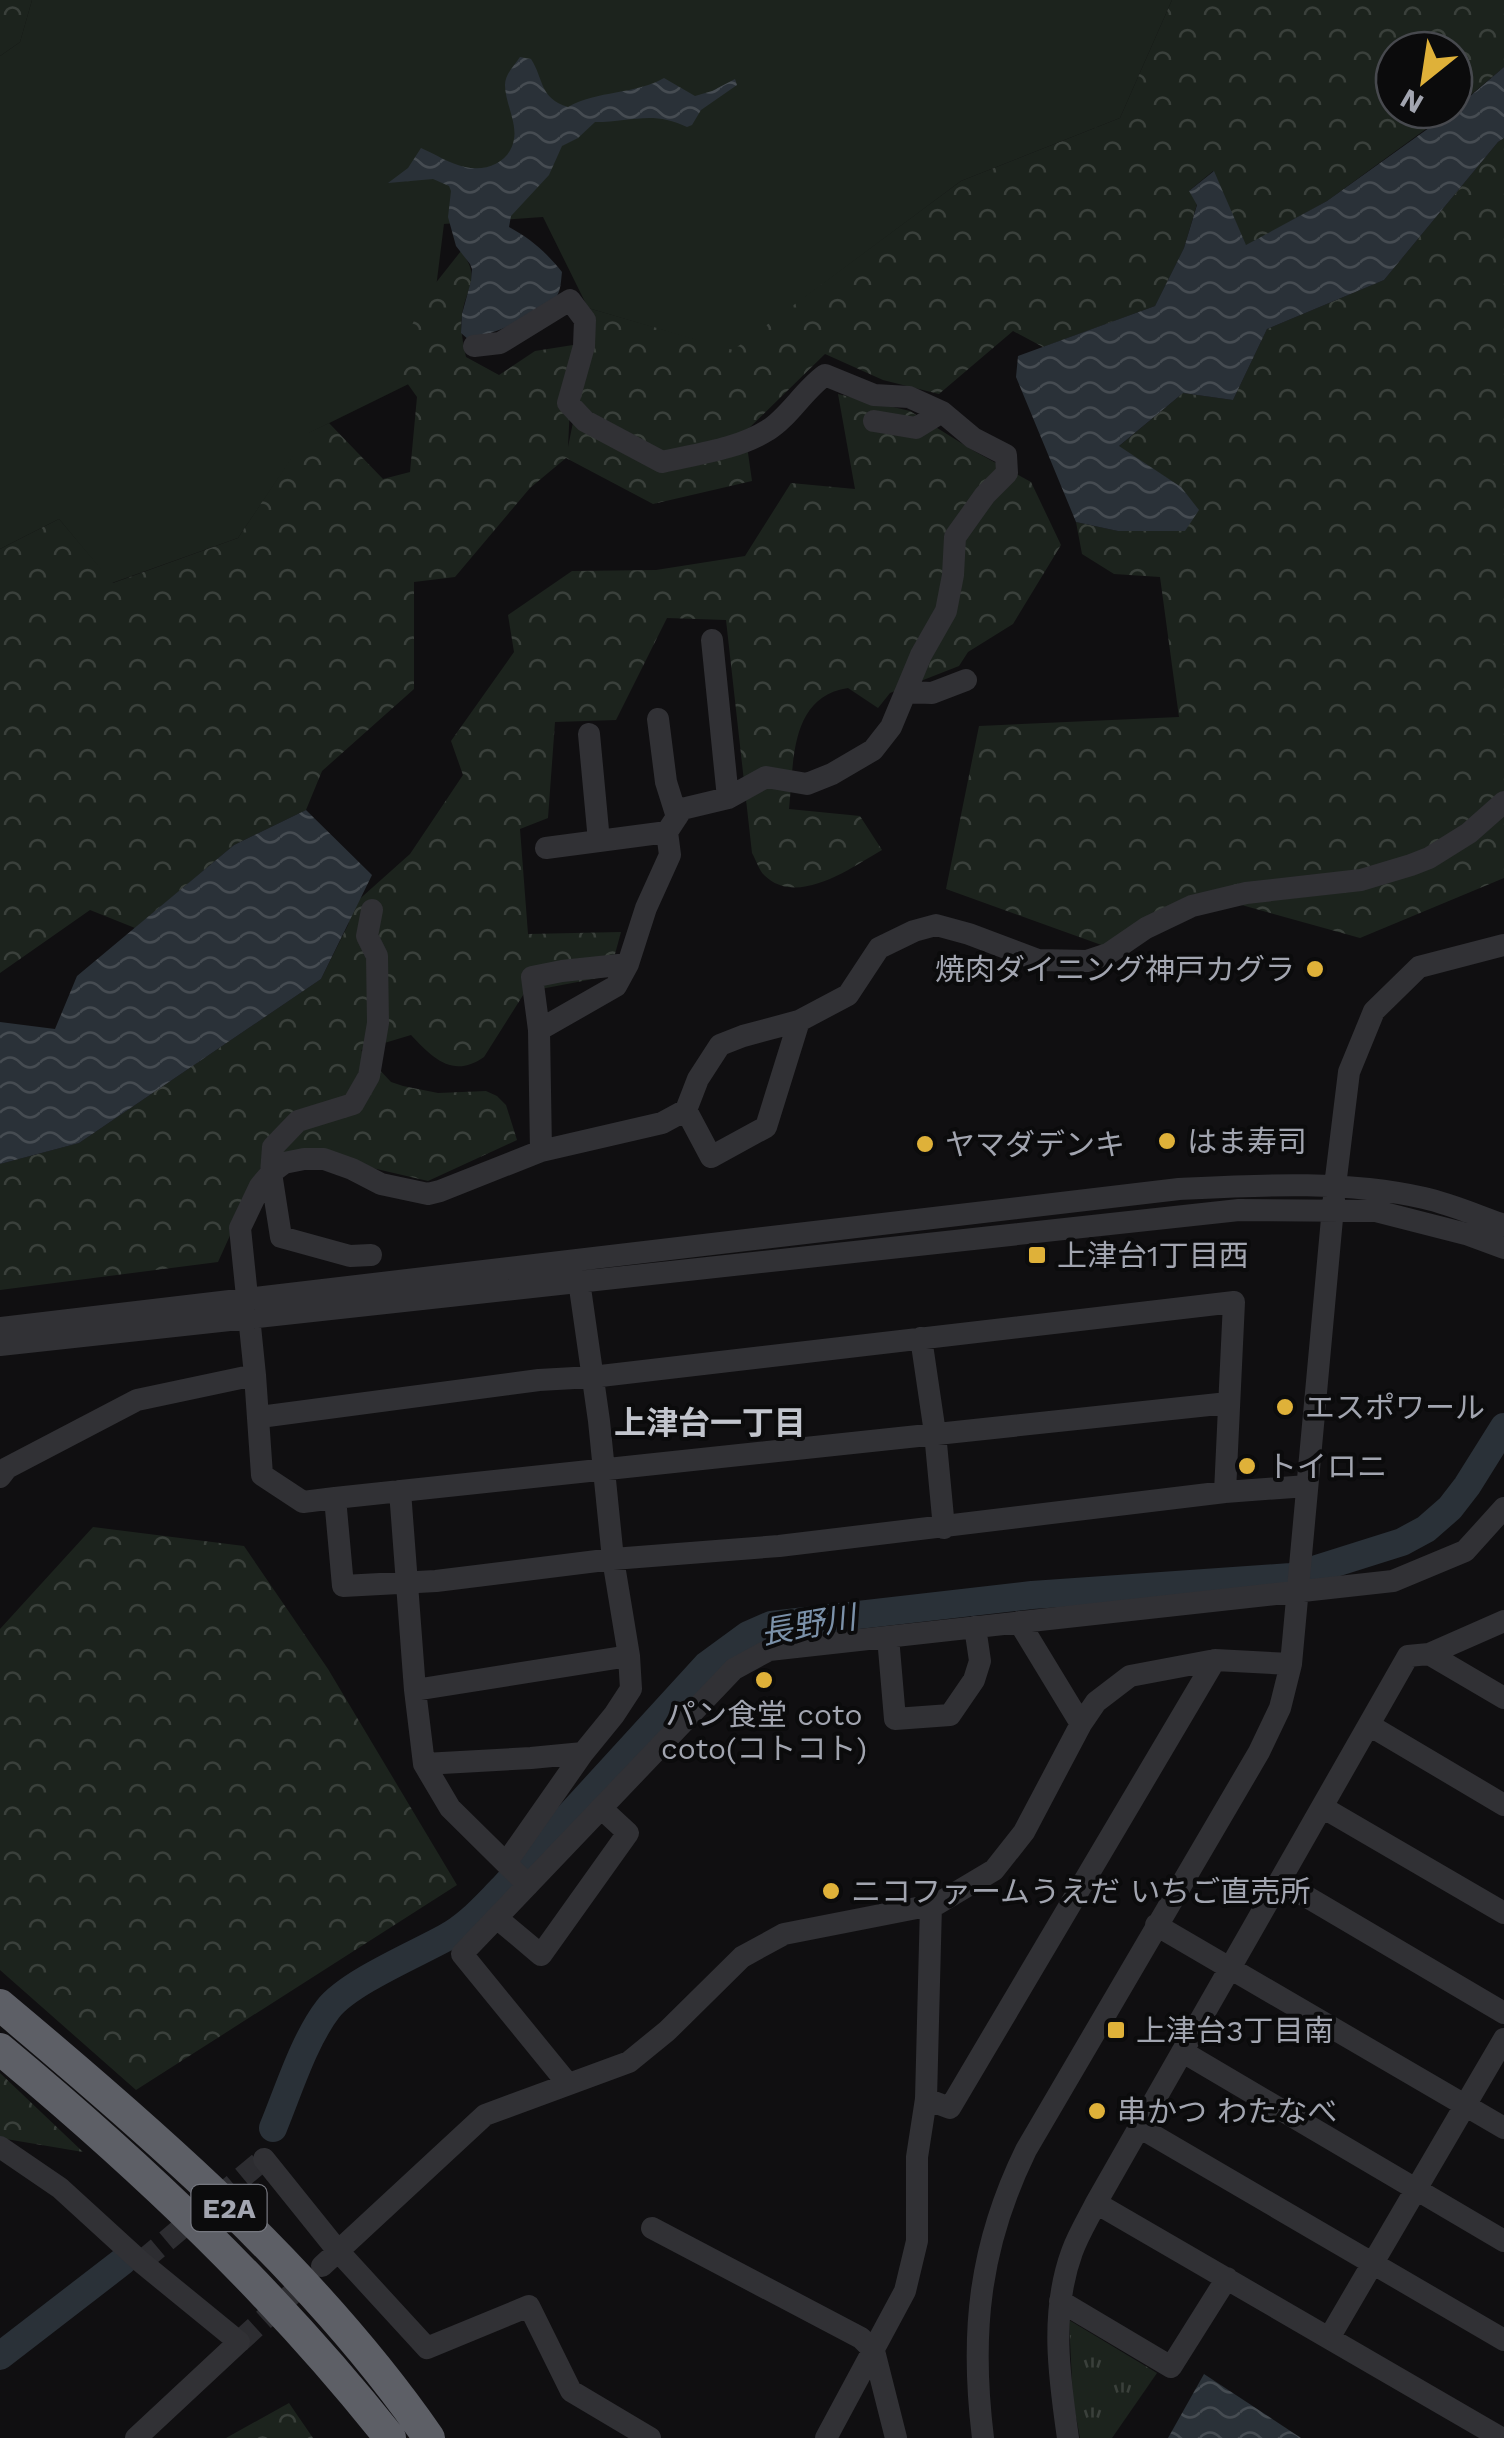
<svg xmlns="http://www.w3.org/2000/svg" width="1504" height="2438" viewBox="0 0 1504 2438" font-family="'Work Sans','Noto Sans JP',sans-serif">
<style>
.green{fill:#1c231d}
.forest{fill:url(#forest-crowns)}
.park{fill:url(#park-tufts)}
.water{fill:url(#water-waves)}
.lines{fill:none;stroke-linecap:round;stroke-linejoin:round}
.river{stroke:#2a3138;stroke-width:28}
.minor-tunnel{stroke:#2d2d31;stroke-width:22;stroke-dasharray:22 11;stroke-linecap:butt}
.minor{stroke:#313135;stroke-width:22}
.highway{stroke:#5d5f66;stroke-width:32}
.poi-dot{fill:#dfb139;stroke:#0b0b0c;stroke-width:4}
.labels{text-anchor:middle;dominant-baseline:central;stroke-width:8;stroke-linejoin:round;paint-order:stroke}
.shield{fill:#0b0b0c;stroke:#75777f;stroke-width:2.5}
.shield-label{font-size:28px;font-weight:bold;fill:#a2a5b0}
.poi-label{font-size:30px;fill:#a2a5b0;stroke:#0b0b0c;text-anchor:start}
.neighbourhood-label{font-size:32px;font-weight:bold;fill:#c2c5cd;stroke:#0b0b0c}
.water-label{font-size:32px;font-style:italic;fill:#7b91a9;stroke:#0b0b0c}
</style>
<defs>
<pattern id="forest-crowns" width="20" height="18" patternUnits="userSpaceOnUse" patternTransform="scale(2.5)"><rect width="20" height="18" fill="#1c231d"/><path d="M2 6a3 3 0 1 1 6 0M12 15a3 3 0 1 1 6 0" fill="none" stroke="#3a403b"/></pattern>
<pattern id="park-tufts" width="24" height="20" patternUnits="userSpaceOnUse" patternTransform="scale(2.5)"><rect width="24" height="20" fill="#1c231d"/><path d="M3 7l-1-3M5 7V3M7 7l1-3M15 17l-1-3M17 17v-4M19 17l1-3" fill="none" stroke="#3a403b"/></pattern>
<pattern id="water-waves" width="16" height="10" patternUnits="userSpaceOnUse" patternTransform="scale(2.5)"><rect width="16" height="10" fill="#2a3138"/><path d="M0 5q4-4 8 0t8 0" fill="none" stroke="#464c52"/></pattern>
</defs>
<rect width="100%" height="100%" fill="#100f11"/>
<path class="green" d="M 32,0 L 1172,0 L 1120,118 L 961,181 L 733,351 L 588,308 L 543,217 L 444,224 L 425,376 L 309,433 L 238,538 L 112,583 L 59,519 L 0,549 L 0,56 L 20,42 Z"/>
<path class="forest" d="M 0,0 L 32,0 L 20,42 L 0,56 Z
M 1172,0 L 1504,0 L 1504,67 L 1454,109 L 1454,50 L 1394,50 L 1394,110 L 1452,110 L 1327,201 L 1246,246 L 1213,171 L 1190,190 L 1197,204 L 1184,248 L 1155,306 L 1043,347 L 1013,331 L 939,394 L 883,380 L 825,354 L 745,432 L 752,481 L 653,504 L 566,458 L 530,488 L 455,577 L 414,582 L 414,689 L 322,771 L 306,810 L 234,845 L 135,928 L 90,910 L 0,973 L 0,549 L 59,519 L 113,583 L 238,538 L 308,433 L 329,423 L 383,479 L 410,472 L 417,397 L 395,366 L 423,299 L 461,251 C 482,279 466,286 462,315 C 460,329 463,343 466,357 L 499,375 L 535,351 L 573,345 L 568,447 L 588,349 L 588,308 L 733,350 L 961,181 L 1120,118 Z
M 1504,138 L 1504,878 L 1360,938 L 1213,897 L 1107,947 L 946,889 L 979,726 L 1179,717 L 1160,577 L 1114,574 L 1082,554 L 1076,522 L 1118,531 L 1181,487 L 1118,447 L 1183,393 L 1233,400 L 1267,329 L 1384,280 L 1498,142 Z
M 838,394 L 910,411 L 974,451 L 1031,482 L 1061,545 L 1013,624 L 968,652 L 959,666 L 890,693 L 878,708 L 848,688 C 789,697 794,763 789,809 L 860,816 L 882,850 C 852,867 797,908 764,875 C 759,870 756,860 752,853 L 726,620 L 667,618 L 616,720 L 555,722 L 548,818 L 520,829 L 528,934 L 621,932 L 609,976 L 525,992 L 484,1057 C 453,1079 433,1058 411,1035 L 361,1050 L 391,1082 L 403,1086 L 438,1093 L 486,1091 L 497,1096 L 506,1105 L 517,1140 L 428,1181 L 368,1167 L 261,1167 L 218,1262 L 0,1290 L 0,1164 L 79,1143 L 321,979 L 348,925 L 354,904 L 410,854 L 463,775 L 451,741 L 514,652 L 508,615 L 572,571 L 656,570 L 745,556 L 791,483 L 855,489 Z
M 93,1527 L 244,1546 L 328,1669 L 457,1885 L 136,2090 L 0,1970 L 0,1629 Z
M 0,2073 L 83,2152 L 0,2138 Z
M 289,2403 L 313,2438 L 226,2438 Z"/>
<path class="park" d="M 1069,2320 L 1157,2373 L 1112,2438 L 1080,2438 L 1073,2401 Z"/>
<path class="water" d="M 520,57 L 531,59 C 544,79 539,98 568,107 C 598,90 634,95 664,78 L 695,96 L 712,91 L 735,79 L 737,85 L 701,110 L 692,125 L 687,127 C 653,110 631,122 595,122 L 578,138 L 562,146 L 549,175 L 511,216 L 509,227 C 531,239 546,252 562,272 C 561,280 561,289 557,296 C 545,316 491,333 469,340 L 461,333 L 462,314 L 471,281 L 472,269 L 470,264 L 456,246 L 448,217 L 451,191 L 449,186 L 433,179 L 388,183 L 408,168 L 421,148 C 435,154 450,164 465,167 C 486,172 510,163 514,139 C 517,122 505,102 505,85 C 505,74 514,66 520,57 Z
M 1504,67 L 1504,138 L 1498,142 L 1384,280 L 1267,329 L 1233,400 L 1183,393 L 1119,446 L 1181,487 L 1199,510 L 1185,531 L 1118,531 L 1076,522 L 1016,377 L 1018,356 L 1155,306 L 1184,248 L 1197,205 L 1189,191 L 1214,171 L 1246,245 L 1327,201 L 1454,110 Z
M 306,810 L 372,875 L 321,979 L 79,1143 L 0,1164 L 0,1022 L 55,1029 L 77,976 L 234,845 Z
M 1204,2374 L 1301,2438 L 1168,2438 Z"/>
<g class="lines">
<path class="river" d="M 273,2128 C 288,2092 304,2040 328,2009 C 348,1983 414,1955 445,1938 C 468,1926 485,1906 503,1888 L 707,1665 L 748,1635 L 771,1625 L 1032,1595 L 1291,1577 L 1402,1542 L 1426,1529 L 1450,1508 L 1467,1486 L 1504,1427
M 0,2356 L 123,2261"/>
<path class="minor-tunnel" d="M 141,2262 L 264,2159
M 239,2342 L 314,2274"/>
<path class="minor" d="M 474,346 L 500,343 L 570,300 L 585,320 L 584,346 L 568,403 L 585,421 L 662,462 C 697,454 738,449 768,430 C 788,418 804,390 825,375 L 874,395 L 909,397 L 942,412 L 973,438 L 1006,455 L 1007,473 L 985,495 L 955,537 L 953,575 L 946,611 L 921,655 L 891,727 L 873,750 L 832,774 L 807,784 L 766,777 L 728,798 L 682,809 L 667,832 L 670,855 L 646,908 L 628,964 L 616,986 L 539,1030
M 874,421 L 916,428 L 942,412
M 712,640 L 728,798
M 906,692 L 932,693 L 966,680
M 658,719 L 666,782 L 677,817
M 589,734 L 599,841
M 546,848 L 667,832
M 686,1110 L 711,1157 L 766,1127 L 799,1021
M 541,1151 L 662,1123 L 686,1110 L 698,1079 L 720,1045 L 743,1036 L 799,1021 L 848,995 L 879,948 L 914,931 L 936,925 L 969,934 L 1038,960 L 1087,961 L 1108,954 L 1146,928 L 1192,906 L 1246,893 L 1361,880 L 1411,865 L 1429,858 L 1469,833 L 1504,802
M 371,1255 L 350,1256 L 281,1237 L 271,1173 L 273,1147 L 298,1121 L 353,1104 L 369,1076 L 378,1023 L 377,956 L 367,936 L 372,910
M 0,1328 L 1179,1189 C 1261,1185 1343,1180 1424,1198 C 1451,1204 1478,1216 1504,1225
M 921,1338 L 935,1433 L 944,1528
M 0,1345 L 1239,1210 L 1376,1211 L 1466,1234 L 1504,1248
M 255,1375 L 262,1475 L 303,1502 L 335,1498 L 343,1586 L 436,1581 L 613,1559 L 779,1546 L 1225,1492 L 1234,1302 L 592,1377 L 539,1380 L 260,1417
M 0,1477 L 7,1468 L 137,1400 L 255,1375 L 240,1228 L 260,1186 L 271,1173 L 284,1163 L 304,1159 L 324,1159 L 352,1169 L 381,1184 L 428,1194 L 440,1191 L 541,1151 L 539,1030 L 532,977 L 562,971 L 628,964
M 400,1491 L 415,1690 L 424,1764 L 450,1808 L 528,1885
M 1225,1492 L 1307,1486
M 335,1498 L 1228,1403
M 1019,1622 L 1081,1724
M 888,1637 L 895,1719 L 950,1715 L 974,1680 L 980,1661 L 975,1627
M 1429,1654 L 1504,1698
M 415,1690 L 629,1656
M 1369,1725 L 1504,1805
M 424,1764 L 531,1758 L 583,1753 L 614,1715 L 631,1689 L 629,1656 L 613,1559 L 599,1421 L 579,1281
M 1322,1807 L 1504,1913
M 506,1863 L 583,1753
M 1280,1881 L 1504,2013
M 497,1918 L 541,1955 L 628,1833 L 601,1808
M 1156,1925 L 1504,2128
M 1183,2052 L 1504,2241
M 568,2084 L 462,1954 L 734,1669 L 769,1650 L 1393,1581 L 1465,1551 L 1504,1508
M 926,2099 L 950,2108 L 1215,1660
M 1139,2127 L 1504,2340
M 0,2147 L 60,2188 L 141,2262 L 239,2342 L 136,2438
M 264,2159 L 338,2251 L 427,2348 L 529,2306 L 571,2391 L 650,2438
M 1096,2203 L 1501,2438
M 652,2228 L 861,2338 L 874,2351 L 896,2438
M 322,2266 L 485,2115 L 629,2062 L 667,2031 L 742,1957 L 784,1934 L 937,1904 L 994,1870 L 1024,1832 L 1081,1724 L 1096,1702 L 1130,1676 L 1215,1660 L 1291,1664
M 1060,2301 L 1171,2367 L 1227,2278
M 1329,2338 L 1504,2039
M 826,2438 L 905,2291 L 917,2241 L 917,2157 L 926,2099 L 931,1905
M 983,2438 C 970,2333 979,2246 1026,2150 L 1259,1752 L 1280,1708 L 1291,1664 L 1335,1186 L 1349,1072 L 1374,1011 L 1419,967 L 1504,945
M 1068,2438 C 1059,2376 1050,2312 1072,2252 C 1078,2235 1088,2219 1096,2203 L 1408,1656 L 1429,1654 L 1504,1621"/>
<path class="highway" d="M 0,2005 C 153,2133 315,2273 429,2438
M 0,2049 C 142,2167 275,2293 390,2438"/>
</g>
<g class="poi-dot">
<circle cx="1315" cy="969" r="10"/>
<circle cx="1167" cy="1141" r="10"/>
<circle cx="925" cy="1144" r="10"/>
<rect x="1027" y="1245" width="20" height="20" rx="5"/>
<circle cx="1285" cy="1407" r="10"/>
<circle cx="1247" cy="1466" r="10"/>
<circle cx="764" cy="1680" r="10"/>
<circle cx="831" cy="1891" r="10"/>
<rect x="1106" y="2020" width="20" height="20" rx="5"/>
<circle cx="1097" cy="2111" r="10"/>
</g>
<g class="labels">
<rect class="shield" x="191.5" y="2185" width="75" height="46" rx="8"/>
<g class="shield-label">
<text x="229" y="2208">E2A</text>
</g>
<g class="poi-label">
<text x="1295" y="969" text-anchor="end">焼肉ダイニング神戸カグラ</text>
<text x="1187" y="1141">はま寿司</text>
<text x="945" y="1144">ヤマダデンキ</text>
<text x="1057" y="1255">上津台1丁目西</text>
<text x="1305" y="1407">エスポワール</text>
<text x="1267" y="1466">トイロニ</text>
<text x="764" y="1714" text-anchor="middle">パン食堂 coto<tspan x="764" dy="34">coto(コトコト)</tspan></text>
<text x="851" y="1891">ニコファームうえだ いちご直売所</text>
<text x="1136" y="2030">上津台3丁目南</text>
<text x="1117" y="2111">串かつ わたなべ</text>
</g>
<g class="neighbourhood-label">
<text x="710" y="1423">上津台一丁目</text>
</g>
<g class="water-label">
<text transform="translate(808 1625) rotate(-10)">長野川</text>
</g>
</g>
<g transform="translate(1424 80) rotate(210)"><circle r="48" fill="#0b0b0c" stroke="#47494e" stroke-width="2.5"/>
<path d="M0-8L18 38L0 25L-18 38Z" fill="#dfb139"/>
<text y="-15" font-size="28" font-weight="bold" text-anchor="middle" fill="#a2a5b0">N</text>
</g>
</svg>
